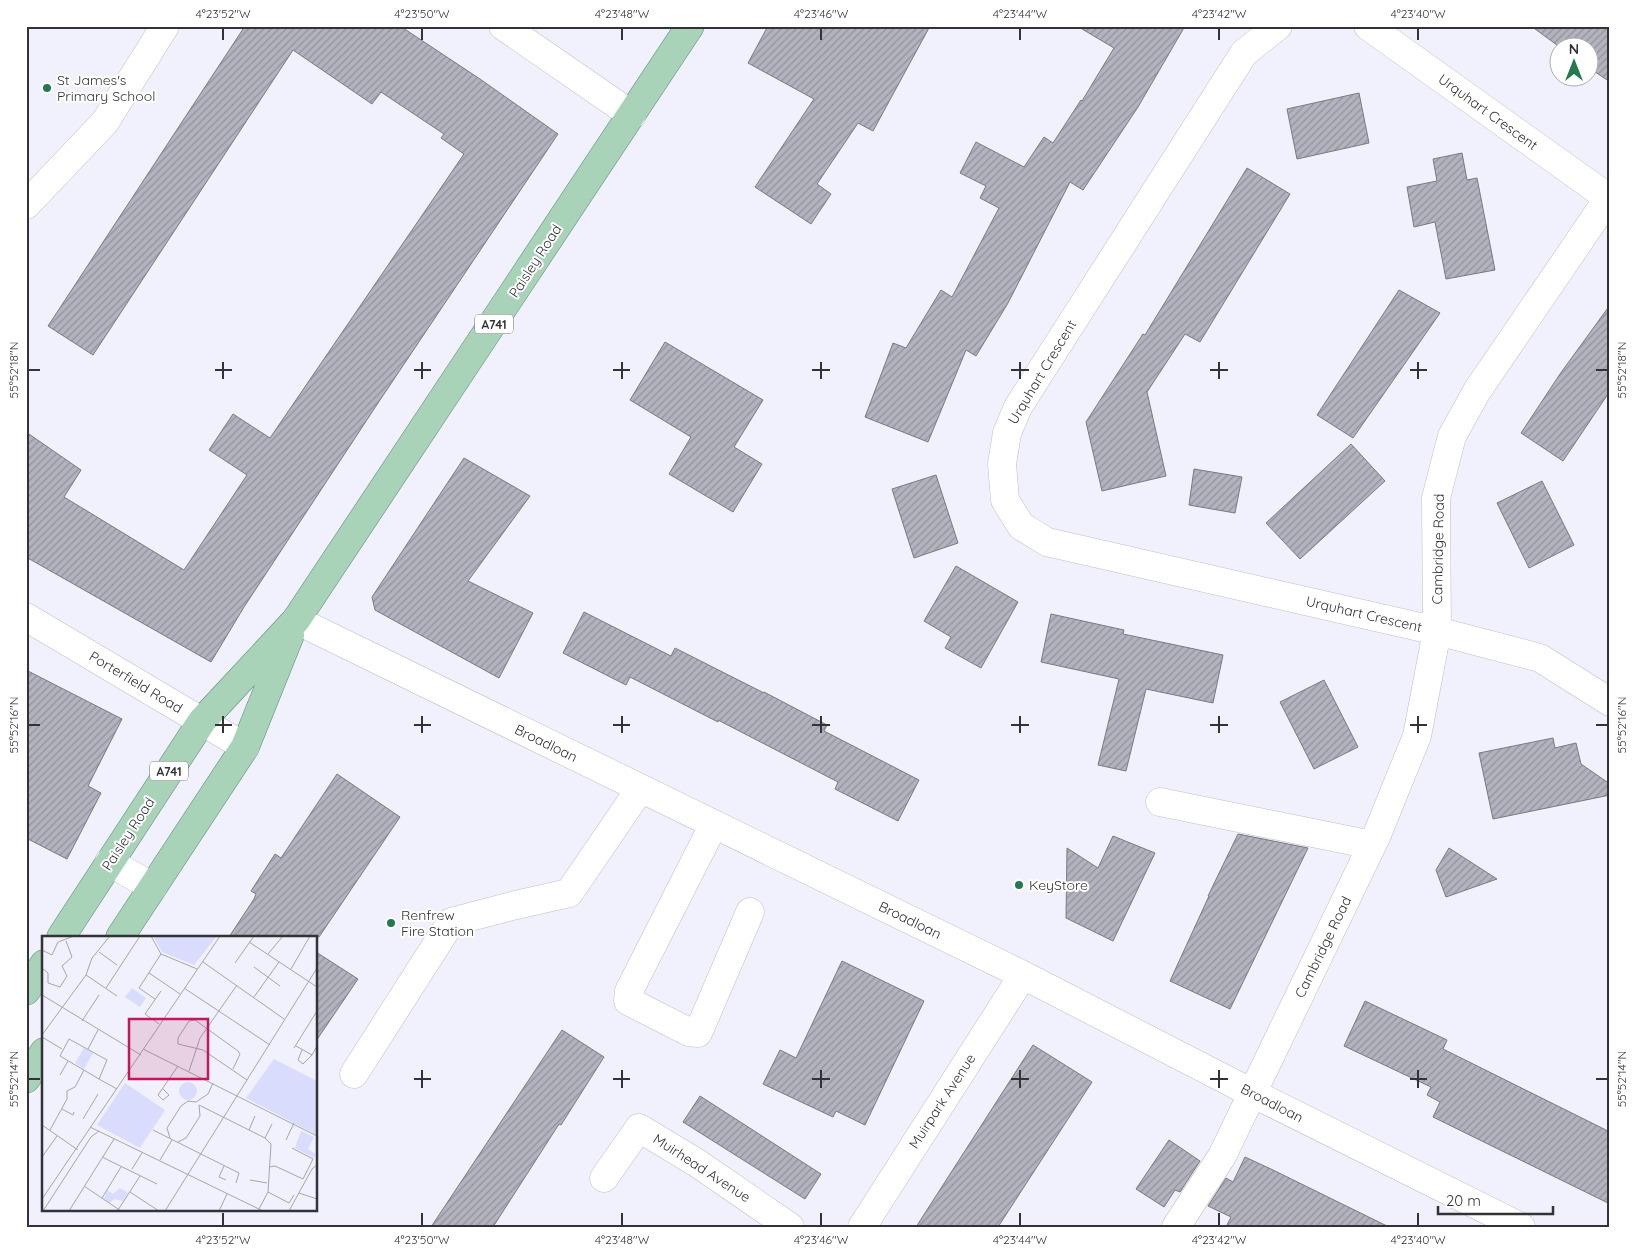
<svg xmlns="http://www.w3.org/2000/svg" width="1636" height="1253" viewBox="0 0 1636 1253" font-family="Quicksand,sans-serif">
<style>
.building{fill:url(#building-hatch);stroke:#787982}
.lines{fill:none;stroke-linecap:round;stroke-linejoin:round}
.minor-casing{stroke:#bebfca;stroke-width:29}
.major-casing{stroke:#5b886e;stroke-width:29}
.minor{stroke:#fff;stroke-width:28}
.major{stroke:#a9d3b9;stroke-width:28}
.ticks{fill:none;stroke:#333337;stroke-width:2}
.poi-dot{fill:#247a4d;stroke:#fff;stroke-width:2}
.labels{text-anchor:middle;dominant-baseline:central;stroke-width:4;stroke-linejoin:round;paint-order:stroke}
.shield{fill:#fff;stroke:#707073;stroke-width:1}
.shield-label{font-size:12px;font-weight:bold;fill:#333337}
.poi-label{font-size:14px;fill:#333337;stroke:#fff;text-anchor:start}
.street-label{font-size:14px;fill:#333337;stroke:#fff}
.inset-road{fill:none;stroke:#a4a5ad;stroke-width:1}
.view{fill:#c2185b;fill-opacity:0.15;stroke:#c2185b;stroke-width:2.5}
.inset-edge{fill:none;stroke:#333337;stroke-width:2.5}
.neatline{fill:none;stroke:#333337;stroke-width:2}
.ticks-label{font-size:12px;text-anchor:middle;fill:#333337}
</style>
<defs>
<pattern id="building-hatch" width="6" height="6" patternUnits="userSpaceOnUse" patternTransform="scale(1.25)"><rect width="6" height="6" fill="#b2b3bd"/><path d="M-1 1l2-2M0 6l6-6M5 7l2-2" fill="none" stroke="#91929a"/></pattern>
</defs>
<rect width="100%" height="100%" fill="#f0f1fc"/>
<path class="building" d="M 245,26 L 400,26 L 480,79 L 558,134 L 378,403 L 244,607 L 211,662 L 26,557 L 26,432 L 81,470 L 64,497 L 184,570 L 247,475 L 209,450 L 233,414 L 270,438 L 464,154 L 441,138 L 444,134 L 381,92 L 372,104 L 293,50 L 93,355 L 48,326 Z
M 768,26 L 930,26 L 873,131 L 858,123 L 817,184 L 831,194 L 811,224 L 755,187 L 814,99 L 748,63 Z
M 1077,26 L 1185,26 L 1138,107 L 1083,190 L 1070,182 L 1008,303 L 976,356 L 966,350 L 928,442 L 865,417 L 893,343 L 906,348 L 941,290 L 952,297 L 999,208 L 980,198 L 986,186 L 960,173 L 976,142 L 1024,167 L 1044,137 L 1053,143 L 1081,100 L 1082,101 L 1114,48 Z
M 1531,26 L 1610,26 L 1610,82 L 1588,67 L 1588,48 L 1561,48 Z
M 1359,93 L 1369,143 L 1297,159 L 1287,109 Z
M 1462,153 L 1467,180 L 1477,178 L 1495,270 L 1446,279 L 1435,222 L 1414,227 L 1407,187 L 1437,181 L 1433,159 Z
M 1247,168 L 1290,194 L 1200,342 L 1185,334 L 1147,392 L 1166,476 L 1102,491 L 1086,422 L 1143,334 L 1145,335 Z
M 1399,290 L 1440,313 L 1353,438 L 1317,415 Z
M 1610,305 L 1610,391 L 1563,461 L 1521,433 L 1560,374 Z
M 665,342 L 763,400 L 734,447 L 762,464 L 733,512 L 669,474 L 691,437 L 630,400 Z
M 1351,444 L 1385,481 L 1300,559 L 1266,523 Z
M 464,458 L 530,496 L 468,581 L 533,613 L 499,678 L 375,610 L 372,597 Z
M 1194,469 L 1242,477 L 1235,513 L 1189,505 Z
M 936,475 L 958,543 L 914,558 L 892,489 Z
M 1542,481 L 1574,545 L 1529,568 L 1497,503 Z
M 956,566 L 1018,602 L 981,668 L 945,648 L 951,637 L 924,621 Z
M 584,612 L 671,656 L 675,648 L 764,693 L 764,692 L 827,725 L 824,731 L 919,780 L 898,821 L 835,789 L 838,782 L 718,720 L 718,722 L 630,677 L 626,685 L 563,653 Z
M 1051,614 L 1124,630 L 1123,634 L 1223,655 L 1213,703 L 1146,689 L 1126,771 L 1098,765 L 1119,679 L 1041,662 Z
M 26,670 L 122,719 L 88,786 L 101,793 L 67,859 L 26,838 Z
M 1324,680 L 1358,747 L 1314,769 L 1280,702 Z
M 1553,738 L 1555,748 L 1576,743 L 1581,764 L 1610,784 L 1610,795 L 1493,819 L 1479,753 Z
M 337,774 L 400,817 L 319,937 L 229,937 L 254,899 L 256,894 L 251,891 L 275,854 L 281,858 Z
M 1238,834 L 1308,848 L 1230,1009 L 1170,981 L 1209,896 L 1208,896 Z
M 1113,836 L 1155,853 L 1113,941 L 1066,918 L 1067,848 L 1098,868 Z
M 1449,848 L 1497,879 L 1446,897 L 1436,870 Z
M 316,952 L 358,979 L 316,1041 Z
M 842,961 L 924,1001 L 865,1125 L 836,1111 L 833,1117 L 763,1084 L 780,1050 L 796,1058 Z
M 1365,1001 L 1447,1040 L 1443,1049 L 1610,1132 L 1610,1204 L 1433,1117 L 1440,1102 L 1427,1095 L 1431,1087 L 1344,1046 Z
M 562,1030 L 604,1057 L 561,1125 L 559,1124 L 493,1227 L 431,1227 Z
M 1033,1045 L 1092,1082 L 1066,1122 L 998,1227 L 916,1227 Z
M 700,1096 L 821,1174 L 805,1199 L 683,1122 Z
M 1169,1140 L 1200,1161 L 1180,1192 L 1175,1190 L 1164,1207 L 1136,1189 Z
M 1245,1157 L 1273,1170 L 1389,1227 L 1226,1227 L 1231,1217 L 1208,1206 L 1226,1178 L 1233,1182 Z"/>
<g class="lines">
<g class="minor-casing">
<path id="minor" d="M 503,26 L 632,115
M 1278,26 L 1244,53 L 1018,407 L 1007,433 L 1002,464 L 1005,500 L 1021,526 L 1047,542 L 1437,631 L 1540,658 L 1610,702
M 1368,26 L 1610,199
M 26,205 L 105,122 L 165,26
M 26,617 L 245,747
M 296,620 L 1023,975 L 1252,1093 L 1521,1227
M 1160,802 L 1372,845
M 714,824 L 629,991 L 628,1001 L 689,1032 L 698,1033 L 750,912
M 109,862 L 153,887
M 354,1074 L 451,922 L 516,905 L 569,893 L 640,789
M 604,1178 L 639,1128 L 697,1163 L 790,1227
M 862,1227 L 1023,975
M 1176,1227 L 1222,1156 L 1376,837 L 1417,736 L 1437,631 L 1436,498 L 1452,436 L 1477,391 L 1610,196"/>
</g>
<g class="major-casing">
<path id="major" d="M 61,937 L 202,721 L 296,620 L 690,26
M 120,937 L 245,747 L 290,635
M 26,991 L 44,964
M 26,1079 L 44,1052"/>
</g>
<use href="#minor" class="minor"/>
<use href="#major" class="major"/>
</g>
<path class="ticks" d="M 223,28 L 223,40M 422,28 L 422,40M 622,28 L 622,40M 821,28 L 821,40M 1020,28 L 1020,40M 1219,28 L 1219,40M 1418,28 L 1418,40M 223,362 L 223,379M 422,362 L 422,379M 622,362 L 622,379M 821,362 L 821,379M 1020,362 L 1020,379M 1219,362 L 1219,379M 1418,362 L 1418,379M 28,370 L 40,370M 215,370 L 232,370M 414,370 L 431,370M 613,370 L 630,370M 812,370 L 830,370M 1011,370 L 1029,370M 1210,370 L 1228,370M 1410,370 L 1427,370M 1596,370 L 1608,370M 223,716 L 223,733M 422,716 L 422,733M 622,716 L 622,733M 821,716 L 821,733M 1020,716 L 1020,733M 1219,716 L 1219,733M 1418,716 L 1418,733M 28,725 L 40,725M 215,725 L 232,725M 414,725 L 431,725M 613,725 L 630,725M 812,725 L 830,725M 1011,725 L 1029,725M 1210,725 L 1228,725M 1410,725 L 1427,725M 1596,725 L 1608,725M 422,1070 L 422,1088M 622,1070 L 622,1088M 821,1070 L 821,1088M 1020,1070 L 1020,1088M 1219,1070 L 1219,1088M 1418,1070 L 1418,1088M 28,1079 L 40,1079M 414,1079 L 431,1079M 613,1079 L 630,1079M 812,1079 L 830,1079M 1011,1079 L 1029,1079M 1210,1079 L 1228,1079M 1410,1079 L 1427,1079M 1596,1079 L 1608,1079M 223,1213 L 223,1226M 422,1213 L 422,1226M 622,1213 L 622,1226M 821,1213 L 821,1226M 1020,1213 L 1020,1226M 1219,1213 L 1219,1226M 1418,1213 L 1418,1226"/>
<g class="poi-dot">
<circle cx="47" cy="88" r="5"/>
<circle cx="1019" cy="885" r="5"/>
<circle cx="391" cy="923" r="5"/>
</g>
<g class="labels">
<g class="shield">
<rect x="475" y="314.5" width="38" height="19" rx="4"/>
<rect x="150" y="761.5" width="38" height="19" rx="4"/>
</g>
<g class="shield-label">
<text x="494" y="324">A741</text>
<text x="169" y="771">A741</text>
</g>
<g class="poi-label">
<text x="57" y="80">St James's<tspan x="57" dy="16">Primary School</tspan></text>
<text x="1029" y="885">KeyStore</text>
<text x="401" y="915">Renfrew<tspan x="401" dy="16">Fire Station</tspan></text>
</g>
<g class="street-label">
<text transform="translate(1488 112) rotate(36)">Urquhart Crescent</text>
<text transform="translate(535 261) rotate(-57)">Paisley Road</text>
<text transform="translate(1042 372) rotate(-59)">Urquhart Crescent</text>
<text transform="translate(1438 549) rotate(-89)">Cambridge Road</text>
<text transform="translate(1364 614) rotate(13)">Urquhart Crescent</text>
<text transform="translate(136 682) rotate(31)">Porterfield Road</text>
<text transform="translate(546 743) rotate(26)">Broadloan</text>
<text transform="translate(128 834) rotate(-57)">Paisley Road</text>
<text transform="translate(910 920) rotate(26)">Broadloan</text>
<text transform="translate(1323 947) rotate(-64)">Cambridge Road</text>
<text transform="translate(942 1101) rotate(-57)">Muirpark Avenue</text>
<text transform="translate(1272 1103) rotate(27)">Broadloan</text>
<text transform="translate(702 1168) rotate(33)">Muirhead Avenue</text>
</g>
</g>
<g transform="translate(42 936)">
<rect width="275" height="275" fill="#f0f1fc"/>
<path d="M 111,0 L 175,0 L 152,29 L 120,16 ZM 42,112 L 51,117 L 42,133 L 33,127 ZM 232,123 L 275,145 L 275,199 L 204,162 ZM137 155a9 9 0 1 1 18 0a9 9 0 1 1-18 0ZM 78,252 L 86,257 L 81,265 L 72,263 L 68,267 L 62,263 L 65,254 L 71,258 Z" fill="#d9dcfc"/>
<path d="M 259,195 L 272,201 L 266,213 L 274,218 L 272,222 L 253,212 Z" fill="#d9dcfc"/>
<path d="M 90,52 L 104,62 L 98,71 L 83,61 ZM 83,147 L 123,174 L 98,212 L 55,189 Z" fill="#d9dcfc"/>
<path class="inset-road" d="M 109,0 L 119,18 L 155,33M 207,6 L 275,51M 0,14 L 10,19 L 16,6 L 32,0M 57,16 L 75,29M 226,18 L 241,0M 161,26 L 242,83M 193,27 L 212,0M 212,31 L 238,50M 0,32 L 6,37 L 6,47 L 18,51 L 25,40 L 20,30 L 30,21 L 24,5M 249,33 L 268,0M 107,37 L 138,58M 44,39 L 50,22 L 68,0M 44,39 L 75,60M 64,52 L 98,0M 142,52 L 228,109M 0,59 L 99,119M 212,61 L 237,26M 113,63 L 97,52 L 119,18M 40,85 L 57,59M 117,88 L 103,78 L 119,55M 0,99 L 44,39M 0,101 L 20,113M 27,103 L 65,124 L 57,143 L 18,120 ZM 254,110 L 270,119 L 275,110M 252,112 L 275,75M 46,113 L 56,94M 101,113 L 275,200M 260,114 L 256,124 L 261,128 L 270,119M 191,133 L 198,118 L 196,115 L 153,84 L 147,85 L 136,102 L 136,108 L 161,114 L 205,144M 147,135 L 158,102 L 195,49M 18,139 L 26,125M 57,143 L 75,153M 121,153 L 127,159 L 121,164 L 116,159 L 136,130M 154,166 L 166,158 L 171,147M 157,169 L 223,202 L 229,208 L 226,256 L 217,273M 20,173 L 31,179 L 32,176M 41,183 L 56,158M 0,189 L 36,214M 48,191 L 221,275M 8,194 L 25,163 L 25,155 L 33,151 L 42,134M 111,194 L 197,237 L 194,247M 207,194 L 213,180M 128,202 L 125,192 L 139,170 L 146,165 L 154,166M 223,202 L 230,188M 244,204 L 252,187M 136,206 L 144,202 L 158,180 L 157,169M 0,221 L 15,200M 60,221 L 115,248M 118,224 L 130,204M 182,230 L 177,241 L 184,244M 227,231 L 233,230 L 261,243 L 271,223 L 250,212M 90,233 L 100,217M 208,244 L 225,247M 42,250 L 79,275M 88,256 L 117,275M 226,256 L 247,267 L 252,259M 257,257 L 275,263M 60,262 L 79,231M 0,263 L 178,0M 76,274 L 98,240M 1,275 L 49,201 L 57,195M 27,275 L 72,203M 123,275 L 275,32M 177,275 L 185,258M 247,275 L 270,233 L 275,229"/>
<path class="view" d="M 87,83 L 166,83 L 166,143 L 87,143 Z"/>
<rect width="275" height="275" class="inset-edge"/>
</g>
<rect width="1636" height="1253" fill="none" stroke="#ffffff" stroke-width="55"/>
<g transform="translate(1574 62)"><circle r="24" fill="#ffffff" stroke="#adadaf"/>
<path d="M0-4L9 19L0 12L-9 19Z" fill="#247a4d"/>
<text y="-8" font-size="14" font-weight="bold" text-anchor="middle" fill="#333337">N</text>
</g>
<path d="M1438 1206v8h115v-8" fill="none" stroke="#333337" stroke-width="2.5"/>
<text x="1446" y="1206" font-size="15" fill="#333337" stroke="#ffffff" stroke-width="4" paint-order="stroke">20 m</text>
<rect x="28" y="28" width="1580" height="1198" class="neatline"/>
<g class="ticks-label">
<text x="223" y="18">4°23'52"W</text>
<text x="422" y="18">4°23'50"W</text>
<text x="622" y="18">4°23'48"W</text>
<text x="821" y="18">4°23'46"W</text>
<text x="1020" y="18">4°23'44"W</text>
<text x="1219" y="18">4°23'42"W</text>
<text x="1418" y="18">4°23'40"W</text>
<text transform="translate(14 370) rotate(-90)" y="4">55°52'18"N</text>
<text transform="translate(1622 370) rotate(-90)" y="4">55°52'18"N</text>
<text transform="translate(14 725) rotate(-90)" y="4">55°52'16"N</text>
<text transform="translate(1622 725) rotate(-90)" y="4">55°52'16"N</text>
<text transform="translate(14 1079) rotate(-90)" y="4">55°52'14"N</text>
<text transform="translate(1622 1079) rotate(-90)" y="4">55°52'14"N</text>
<text x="223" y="1244">4°23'52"W</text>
<text x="422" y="1244">4°23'50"W</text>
<text x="622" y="1244">4°23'48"W</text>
<text x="821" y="1244">4°23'46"W</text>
<text x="1020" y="1244">4°23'44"W</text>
<text x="1219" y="1244">4°23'42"W</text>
<text x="1418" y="1244">4°23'40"W</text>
</g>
</svg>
